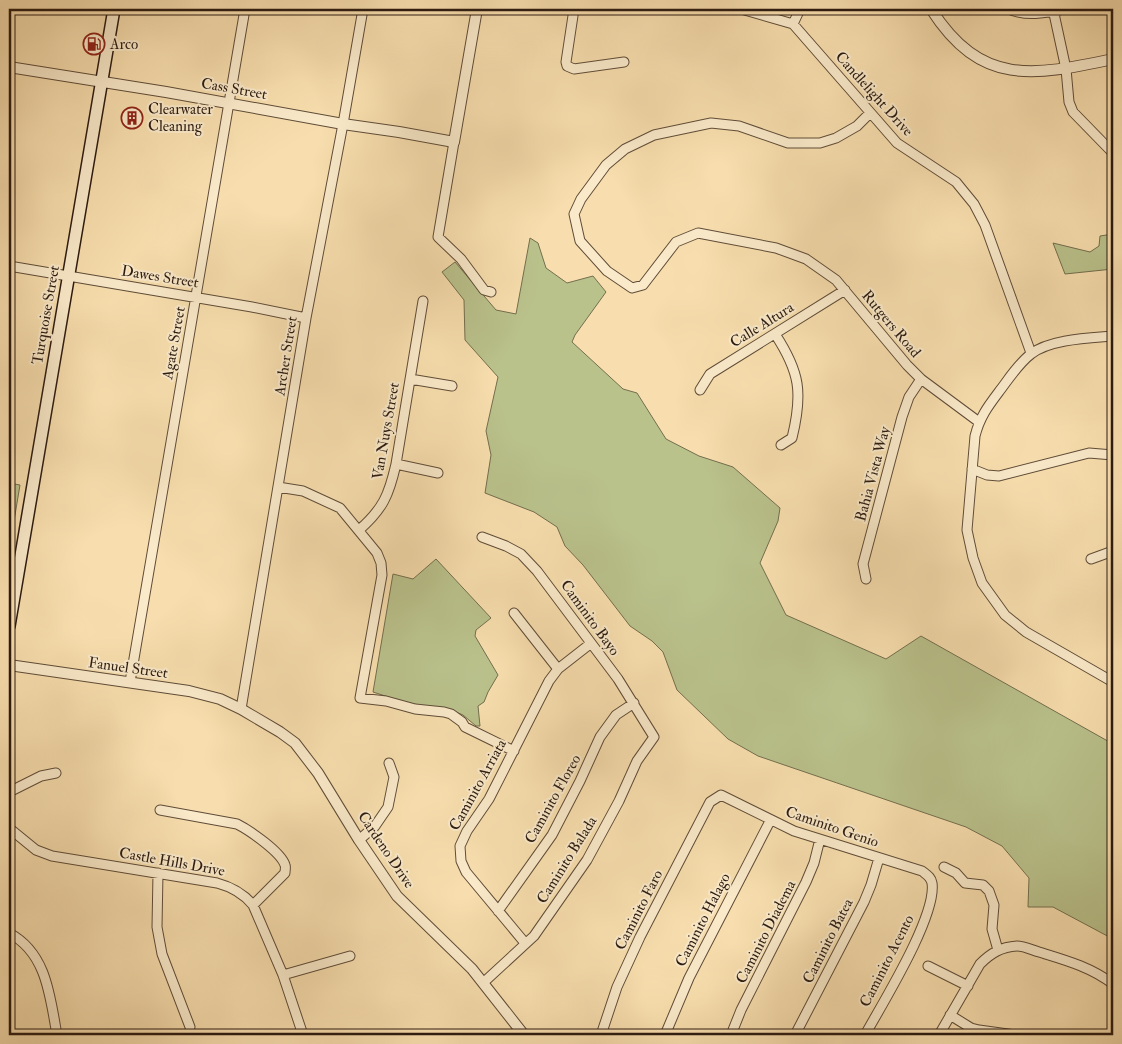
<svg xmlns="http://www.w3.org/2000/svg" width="1122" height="1044" viewBox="0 0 1122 1044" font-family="'IM FELL Double Pica',serif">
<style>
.green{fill:#bac28c;stroke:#736e4e}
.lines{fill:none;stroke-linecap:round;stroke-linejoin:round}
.minor-casing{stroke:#5f4c38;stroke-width:11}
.tertiary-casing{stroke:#5f4c38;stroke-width:12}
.secondary-casing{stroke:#2c1b11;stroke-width:14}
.minor{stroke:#faeaca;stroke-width:9}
.tertiary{stroke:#faeaca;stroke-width:10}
.secondary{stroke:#faeaca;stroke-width:11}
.labels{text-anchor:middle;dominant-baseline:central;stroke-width:4;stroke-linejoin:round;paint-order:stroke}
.poi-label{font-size:15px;fill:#2c1b11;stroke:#faeaca;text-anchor:start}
.street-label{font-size:15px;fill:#2c1b11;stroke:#faeaca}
</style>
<rect width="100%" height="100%" fill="#f8deae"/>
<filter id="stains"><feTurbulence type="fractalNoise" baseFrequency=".004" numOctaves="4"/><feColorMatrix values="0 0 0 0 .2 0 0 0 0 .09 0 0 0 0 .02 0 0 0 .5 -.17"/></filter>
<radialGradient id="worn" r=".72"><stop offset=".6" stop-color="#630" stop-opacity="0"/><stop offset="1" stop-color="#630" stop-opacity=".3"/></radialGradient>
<path class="green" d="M 1113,234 L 1113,269 L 1065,274 L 1053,243 L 1090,252 L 1099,246 L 1100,236 Z
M 530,238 L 538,243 L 546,268 L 567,283 L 593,276 L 606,292 L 575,335 L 572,342 L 623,389 L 637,393 L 666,439 L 699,456 L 733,467 L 780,508 L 778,521 L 760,563 L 786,615 L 886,659 L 921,636 L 1113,744 L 1113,939 L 1053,907 L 1028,907 L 1029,878 L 1002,846 L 966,827 L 758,756 L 728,739 L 677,690 L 663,652 L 652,641 L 630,626 L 583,565 L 565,546 L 557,527 L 534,512 L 485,493 L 491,455 L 486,431 L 498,377 L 465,340 L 464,300 L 442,272 L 455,262 L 496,310 L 516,314 Z
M 9,483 L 20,485 L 9,551 Z
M 436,559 L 491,618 L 476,630 L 475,636 L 498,675 L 488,692 L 484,702 L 478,706 L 480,726 L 476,726 L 463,715 L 449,709 L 416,706 L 373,692 L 393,574 L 413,579 Z"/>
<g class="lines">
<g class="minor-casing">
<path id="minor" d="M 574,9 L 566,62 L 567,66 L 574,69 L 624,62
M 741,9 L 793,24 L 897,143 L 956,182 L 974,204 L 985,225 L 1031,353
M 1008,9 C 1028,17 1045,13 1064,9
M 1053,9 L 1066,69 L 1069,102 L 1073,112 L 1113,153
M 793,24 L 800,9
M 870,113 L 857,126 L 836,138 L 820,143 L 788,143 L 739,126 L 711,123 L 654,135 L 625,149 L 606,165 L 581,199 L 574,214 L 580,241 L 607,271 L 632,288 L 643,285 L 676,242 L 698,233 L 776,248 L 806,259 L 836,280 L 907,365 L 921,379 L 979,422
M 454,142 L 438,237 L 461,259 L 484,290 L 491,292
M 9,266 L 252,307 L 306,318
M 775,334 C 800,372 803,393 792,438 L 781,445
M 1113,336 C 1090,338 1050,339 1031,354 C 1019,363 1010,377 1001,389 C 989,405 980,416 975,436 L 967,530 L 973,558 L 982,583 L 1005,615 L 1026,632 L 1113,682
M 410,379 L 452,386
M 700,390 L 710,374 L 845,290
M 396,464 L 438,473
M 972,469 L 987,475 L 999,476 L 1089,453 L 1113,455
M 278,487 L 303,491 L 340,508 L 377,553 L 381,563 L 382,575 L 360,698 L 386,701 L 415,709 L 444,712 L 451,714 L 462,722 L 465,727 L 514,751
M 359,530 C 383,509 389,495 396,464 L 423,301
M 482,537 L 506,546 L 521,554 L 537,571 L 618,679 L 654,737 L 637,761 L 619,801 L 587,860 L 534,936 L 483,983
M 1091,559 L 1113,551
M 866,579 L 863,564 L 902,417 L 909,397 L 921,379
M 514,613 L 558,669
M 130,682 L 245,9
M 241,709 L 306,318 L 343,124 L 363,9
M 9,792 L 41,776 L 56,773
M 160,810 L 237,824 C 249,830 281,852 285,865 C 286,867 285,870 285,873 L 253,905
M 9,828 L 36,850 L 52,856 L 217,883 C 232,887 243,893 253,905 L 283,975 L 303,1035
M 359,840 L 375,826 L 388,807 L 394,777 L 389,763
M 944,867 L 956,873 L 965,883 L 983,885 L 989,891 L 994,905 L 992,929 L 998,950
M 158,873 L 157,927 L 162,954 L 190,1027
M 498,911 L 552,835 L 580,781 L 600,737 L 616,715 L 634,703
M 9,933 C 47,953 50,997 57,1035
M 525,943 L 466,872 L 461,861 L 460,846 L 467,831 L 489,799 L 549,681 L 558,669 L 590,644
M 928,966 L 968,986
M 283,975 L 350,956
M 950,1015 L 971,1028 L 979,1030 L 1015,1035
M 601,1035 L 617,987 L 640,937 L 710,802 L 721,795 L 794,831 L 922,871 C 927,875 931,877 932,883 C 937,916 882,1004 865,1035
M 665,1035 L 689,978 L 770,821
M 731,1035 L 741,1010 L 806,882 L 814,863 L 820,839
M 795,1035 L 864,902 L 871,885 L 879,858
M 939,1035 L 980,964 C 991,953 1001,947 1017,946 C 1024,946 1032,950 1039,952 C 1065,960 1091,967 1113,984"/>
</g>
<g class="tertiary-casing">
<path id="tertiary" d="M 931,9 C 981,87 1033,76 1113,59
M 9,67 L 166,92 L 343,124 L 399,132 L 454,142 L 477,9
M 9,665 L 189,691 L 220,699 L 241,709 L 280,732 L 295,743 L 318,773 L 359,840 L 397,896 L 472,969 L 524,1035"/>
</g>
<g class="secondary-casing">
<path id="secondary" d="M 9,626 L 114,9"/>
</g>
<use href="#minor" class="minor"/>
<use href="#tertiary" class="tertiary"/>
<use href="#secondary" class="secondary"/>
</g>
<defs>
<g id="fuel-ring" transform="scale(1.125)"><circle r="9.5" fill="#faeaca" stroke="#8f2418" stroke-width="1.5"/><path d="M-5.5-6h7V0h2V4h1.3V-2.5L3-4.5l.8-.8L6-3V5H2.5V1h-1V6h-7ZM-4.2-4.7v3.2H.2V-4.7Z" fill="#8f2418"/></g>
<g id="building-ring" transform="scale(1.125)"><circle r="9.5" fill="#faeaca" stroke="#8f2418" stroke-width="1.5"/><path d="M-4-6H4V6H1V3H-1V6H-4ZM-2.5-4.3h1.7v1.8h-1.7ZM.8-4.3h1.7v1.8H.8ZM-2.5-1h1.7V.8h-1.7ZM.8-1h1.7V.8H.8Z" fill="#8f2418"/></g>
</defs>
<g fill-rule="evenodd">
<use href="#fuel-ring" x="94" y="44"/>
<use href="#building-ring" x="132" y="118"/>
</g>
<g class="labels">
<g class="poi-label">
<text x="110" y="44">Arco</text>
<text x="148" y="109">Clearwater<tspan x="148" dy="17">Cleaning</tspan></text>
</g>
<g class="street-label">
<text transform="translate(234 89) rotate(10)">Cass Street</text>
<text transform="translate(874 94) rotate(48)">Candlelight Drive</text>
<text transform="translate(160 277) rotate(9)">Dawes Street</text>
<text transform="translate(46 315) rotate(-80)">Turquoise Street</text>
<text transform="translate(891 324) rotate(50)">Rutgers Road</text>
<text transform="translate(762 325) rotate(-32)">Calle Altura</text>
<text transform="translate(174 343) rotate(-80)">Agate Street</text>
<text transform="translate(286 356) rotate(-81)">Archer Street</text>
<text transform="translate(386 431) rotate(-80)">Van Nuys Street</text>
<text transform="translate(873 474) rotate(-75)">Bahia Vista Way</text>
<text transform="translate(590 618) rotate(54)">Caminito Bayo</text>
<text transform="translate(128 668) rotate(8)">Fanuel Street</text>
<text transform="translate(478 785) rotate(-61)">Caminito Arriata</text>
<text transform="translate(553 799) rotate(-61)">Caminito Floreo</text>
<text transform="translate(832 827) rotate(19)">Caminito Genio</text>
<text transform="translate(386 850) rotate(56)">Cardeno Drive</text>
<text transform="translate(567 860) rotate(-58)">Caminito Balada</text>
<text transform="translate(172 862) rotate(10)">Castle Hills Drive</text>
<text transform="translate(639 910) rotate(-63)">Caminito Faro</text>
<text transform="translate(703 920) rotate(-63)">Caminito Halago</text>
<text transform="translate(766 932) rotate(-63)">Caminito Diadema</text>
<text transform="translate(828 941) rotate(-63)">Caminito Batea</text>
<text transform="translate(887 961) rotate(-63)">Caminito Acento</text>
</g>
</g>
<rect width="1122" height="1044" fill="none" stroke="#f8deae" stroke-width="30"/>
<rect x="10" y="10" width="1102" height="1024" fill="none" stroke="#2c1b11" stroke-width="2.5"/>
<rect x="15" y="15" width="1092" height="1014" fill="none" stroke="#2c1b11"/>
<rect width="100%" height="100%" filter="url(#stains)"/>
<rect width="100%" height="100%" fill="url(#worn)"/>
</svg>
